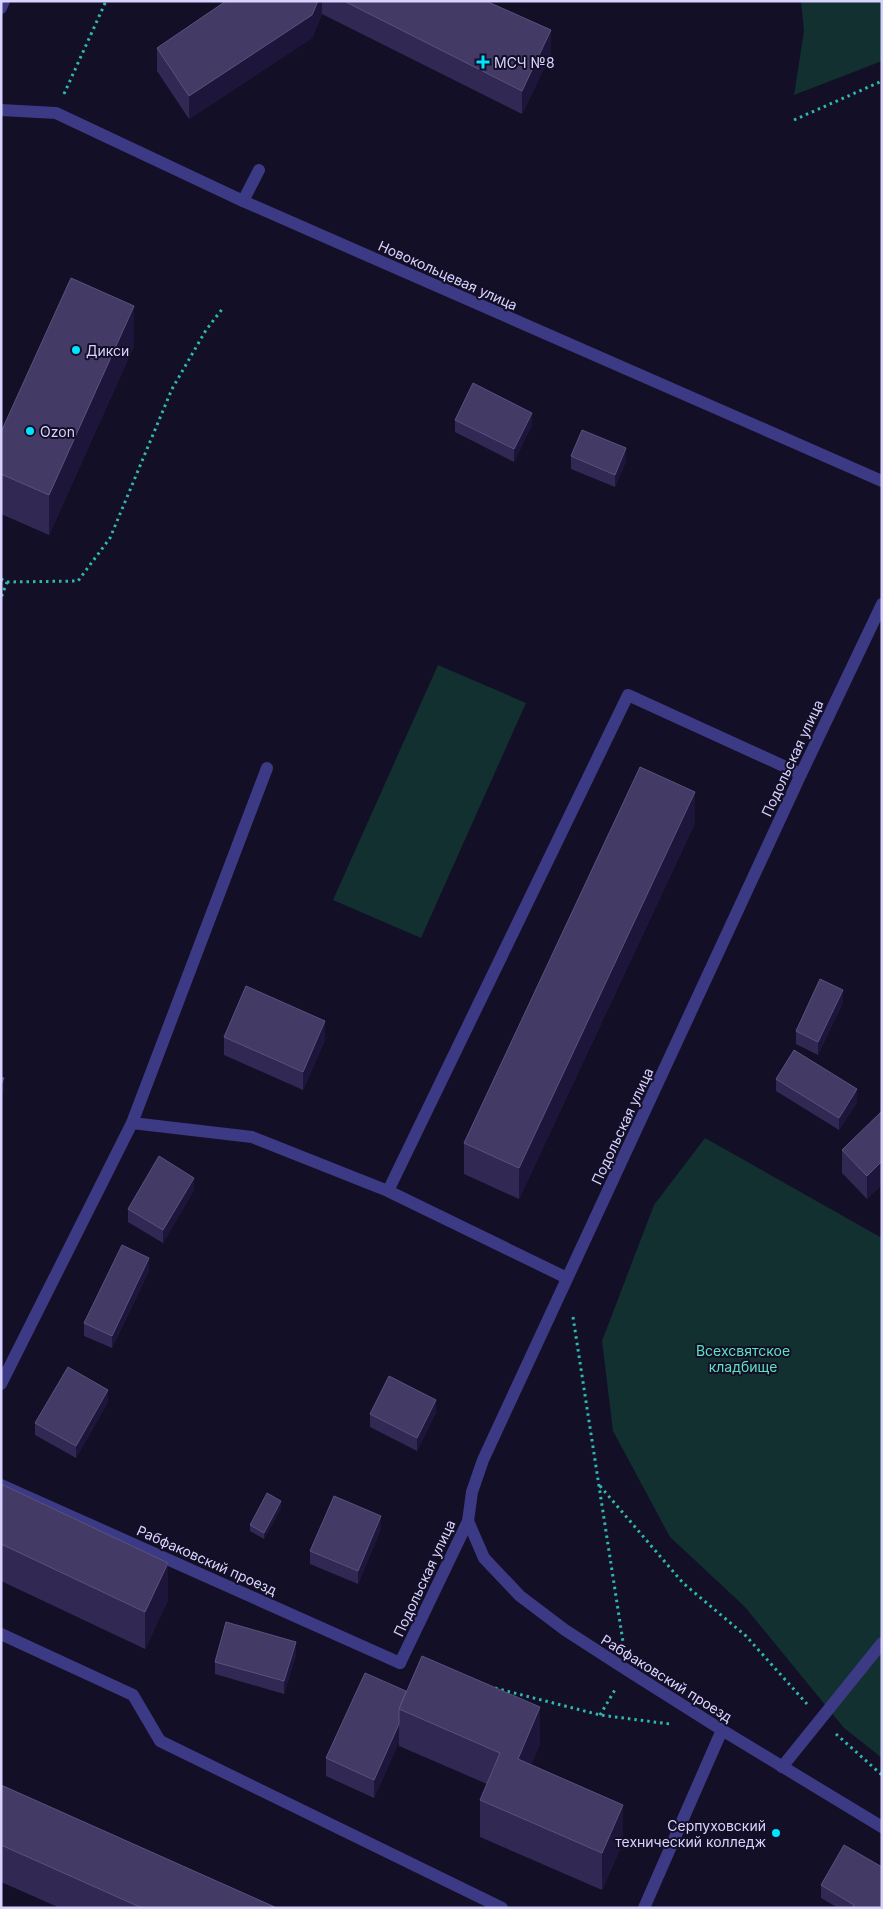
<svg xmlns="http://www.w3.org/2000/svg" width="883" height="1909" viewBox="0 0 883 1909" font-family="Inter,sans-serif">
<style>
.green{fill:#12302f}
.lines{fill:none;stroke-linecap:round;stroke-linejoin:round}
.path{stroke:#2fb8b0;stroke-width:3;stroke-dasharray:2.5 4;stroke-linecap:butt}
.service{stroke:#3d3a85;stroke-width:12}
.minor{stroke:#3d3a85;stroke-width:12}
.tertiary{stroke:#3d3a85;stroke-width:12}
.wall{fill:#312854}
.shaded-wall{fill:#1d163a}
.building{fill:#433a66;stroke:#5a527e}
.poi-dot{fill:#00e5ff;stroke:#130f26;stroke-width:2}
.labels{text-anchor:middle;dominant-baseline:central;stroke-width:4;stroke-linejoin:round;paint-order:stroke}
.poi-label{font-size:14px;fill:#d9d4ff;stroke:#130f26;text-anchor:start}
.street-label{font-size:14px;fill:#d9d4ff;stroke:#130f26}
.park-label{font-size:14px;fill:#5fe0c0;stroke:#130f26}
</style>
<rect width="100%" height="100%" fill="#130f26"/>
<path class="green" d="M 801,1 L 882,1 L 882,61 L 794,95 L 804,31 Z
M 438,665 L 526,703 L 421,938 L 333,900 Z
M 705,1138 L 882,1238 L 882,1758 L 844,1728 L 745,1607 L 670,1537 L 613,1431 L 602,1341 L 654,1205 Z"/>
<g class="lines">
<path class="path" d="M 64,94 L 106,1
M 794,120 L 882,81
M 1,579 L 7,582 L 1,598
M 7,582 L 78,581 L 110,538 L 172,389 L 206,330 L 223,308
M 573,1317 L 623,1642
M 600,1486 L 683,1583 L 746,1636 L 807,1704
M 495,1688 L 600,1715 L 670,1724
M 600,1715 L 616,1688
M 836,1734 L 882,1775"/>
<path class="service" d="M 243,201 L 259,170
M 132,1123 L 252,1137 L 388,1191
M 567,1278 L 388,1191 L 628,695 L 801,774
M 1,1384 L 132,1123 L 267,768
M 1,1485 L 400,1663
M 1,1634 L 133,1695 L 160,1741 L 502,1908
M 782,1767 L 882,1643
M 644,1908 L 722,1730"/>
<path class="minor" d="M 400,1663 L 468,1521"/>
<path class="tertiary" d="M 1,8 L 4,1
M 1,110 L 56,113 L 243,201 L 882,481
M 882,604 L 801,774 L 483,1460 L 472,1492 L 468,1521 L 484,1558 L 520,1596 L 565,1630 L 627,1670 L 722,1730 L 882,1827"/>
</g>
<path class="wall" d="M 226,1 L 486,1 L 551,54 L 522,114 L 322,14 L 312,38 L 189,119 L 157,71 L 157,48 Z
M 134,346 L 49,535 L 1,514 L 1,432 Z
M 455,420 L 532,425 L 514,462 L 455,432 Z
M 571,456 L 626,461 L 615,487 L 571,469 Z
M 695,823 L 519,1199 L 464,1174 L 464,1143 Z
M 843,1002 L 818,1055 L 796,1044 L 796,1031 Z
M 224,1037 L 325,1040 L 303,1090 L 224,1055 Z
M 776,1079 L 857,1102 L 839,1130 L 776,1091 Z
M 882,1111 L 882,1184 L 867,1199 L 842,1173 L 842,1150 Z
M 194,1190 L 163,1243 L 128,1222 L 128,1209 Z
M 149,1271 L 112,1348 L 84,1336 L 84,1323 Z
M 108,1402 L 76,1458 L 35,1435 L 35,1423 Z
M 436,1412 L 417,1451 L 370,1427 L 370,1414 Z
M 1,1484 L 168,1600 L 145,1649 L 1,1581 Z
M 281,1508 L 264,1539 L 250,1531 L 250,1525 Z
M 381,1529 L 358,1584 L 310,1564 L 310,1551 Z
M 296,1655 L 284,1694 L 215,1674 L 215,1662 Z
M 406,1691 L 540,1744 L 531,1765 L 623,1842 L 602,1890 L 480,1837 L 480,1800 L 487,1784 L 399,1746 L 399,1742 L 374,1798 L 326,1776 L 326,1758 Z
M 1,1785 L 277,1908 L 60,1908 L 1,1882 Z
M 821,1885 L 882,1908 L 838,1908 L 821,1898 Z"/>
<path class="shaded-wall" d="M 318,1 L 322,1 L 322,14 L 312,38 L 189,119 L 189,96 Z
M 551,30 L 551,54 L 522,114 L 522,91 Z
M 134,306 L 134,346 L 49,535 L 49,495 Z
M 532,413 L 532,425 L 514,462 L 514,449 Z
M 626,448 L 626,461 L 615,487 L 615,475 Z
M 695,792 L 695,823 L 519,1199 L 519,1168 Z
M 843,990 L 843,1002 L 818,1055 L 818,1042 Z
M 325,1021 L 325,1040 L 303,1090 L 303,1072 Z
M 4,1078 L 4,1091 L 1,1098 L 1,1085 Z
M 857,1089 L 857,1102 L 839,1130 L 839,1118 Z
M 882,1161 L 882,1184 L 867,1199 L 867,1176 Z
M 194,1178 L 194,1190 L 163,1243 L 163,1230 Z
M 149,1258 L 149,1271 L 112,1348 L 112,1336 Z
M 108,1390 L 108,1402 L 76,1458 L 76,1446 Z
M 436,1400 L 436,1412 L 417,1451 L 417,1438 Z
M 281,1501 L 281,1508 L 264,1539 L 264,1533 Z
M 381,1516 L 381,1529 L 358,1584 L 358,1571 Z
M 168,1563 L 168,1600 L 145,1649 L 145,1612 Z
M 296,1642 L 296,1655 L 284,1694 L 284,1681 Z
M 540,1707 L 540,1744 L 518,1796 L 518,1759 Z
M 399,1724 L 399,1742 L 374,1798 L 374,1780 Z
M 623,1805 L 623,1842 L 602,1890 L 602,1853 Z"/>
<path class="building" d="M 226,1 L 318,1 L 312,15 L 189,96 L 157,48 Z
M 344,1 L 486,1 L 551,30 L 522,91 Z
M 71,278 L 134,306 L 49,495 L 1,474 L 1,432 Z
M 473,383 L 532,413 L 514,449 L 455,420 Z
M 582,430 L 626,448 L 615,475 L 571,456 Z
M 640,767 L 695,792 L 519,1168 L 464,1143 Z
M 820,979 L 843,990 L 818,1042 L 796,1031 Z
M 246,986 L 325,1021 L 303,1072 L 224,1037 Z
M 794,1050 L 857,1089 L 839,1118 L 776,1079 Z
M 1,1077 L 4,1078 L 1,1085 Z
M 882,1111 L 882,1161 L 867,1176 L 842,1150 Z
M 159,1156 L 194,1178 L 163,1230 L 128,1209 Z
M 122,1245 L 149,1258 L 112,1336 L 84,1323 Z
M 68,1367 L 108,1390 L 76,1446 L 35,1423 Z
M 389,1376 L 436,1400 L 417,1438 L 370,1414 Z
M 1,1484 L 168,1563 L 145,1612 L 1,1544 Z
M 267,1493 L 281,1501 L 264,1533 L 250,1525 Z
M 334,1496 L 381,1516 L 358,1571 L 310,1551 Z
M 226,1622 L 296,1642 L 284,1681 L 215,1662 Z
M 422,1656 L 540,1707 L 518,1759 L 623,1805 L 602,1853 L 480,1800 L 500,1753 L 399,1709 Z
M 365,1673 L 406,1691 L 399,1709 L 399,1724 L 374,1780 L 326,1758 Z
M 1,1785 L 277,1908 L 142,1908 L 1,1845 Z
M 844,1845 L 882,1867 L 882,1908 L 853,1908 L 854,1905 L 821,1885 Z"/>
<g class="poi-dot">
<path d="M480.5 54.5h5v5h5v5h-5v5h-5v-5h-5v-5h5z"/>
<circle cx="76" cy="350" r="5"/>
<circle cx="30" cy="431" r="5"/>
<circle cx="776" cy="1833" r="5"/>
</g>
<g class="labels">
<g class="poi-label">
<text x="494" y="62">МСЧ №8</text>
<text x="86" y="350">Дикси</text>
<text x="40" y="431">Ozon</text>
<text x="766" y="1825" text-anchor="end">Серпуховский<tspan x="766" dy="16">технический колледж</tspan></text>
</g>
<g class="street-label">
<text transform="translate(448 275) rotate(24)">Новокольцевая улица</text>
<text transform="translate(792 758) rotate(-65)">Подольская улица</text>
<text transform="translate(622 1126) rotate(-65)">Подольская улица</text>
<text transform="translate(207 1560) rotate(24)">Рабфаковский проезд</text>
<text transform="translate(424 1578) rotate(-65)">Подольская улица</text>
<text transform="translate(667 1678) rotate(32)">Рабфаковский проезд</text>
</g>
<g class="park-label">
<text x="743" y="1350">Всехсвятское<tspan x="743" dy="16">кладбище</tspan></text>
</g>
</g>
<rect width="883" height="1909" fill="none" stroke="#d9d4ff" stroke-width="5"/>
</svg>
